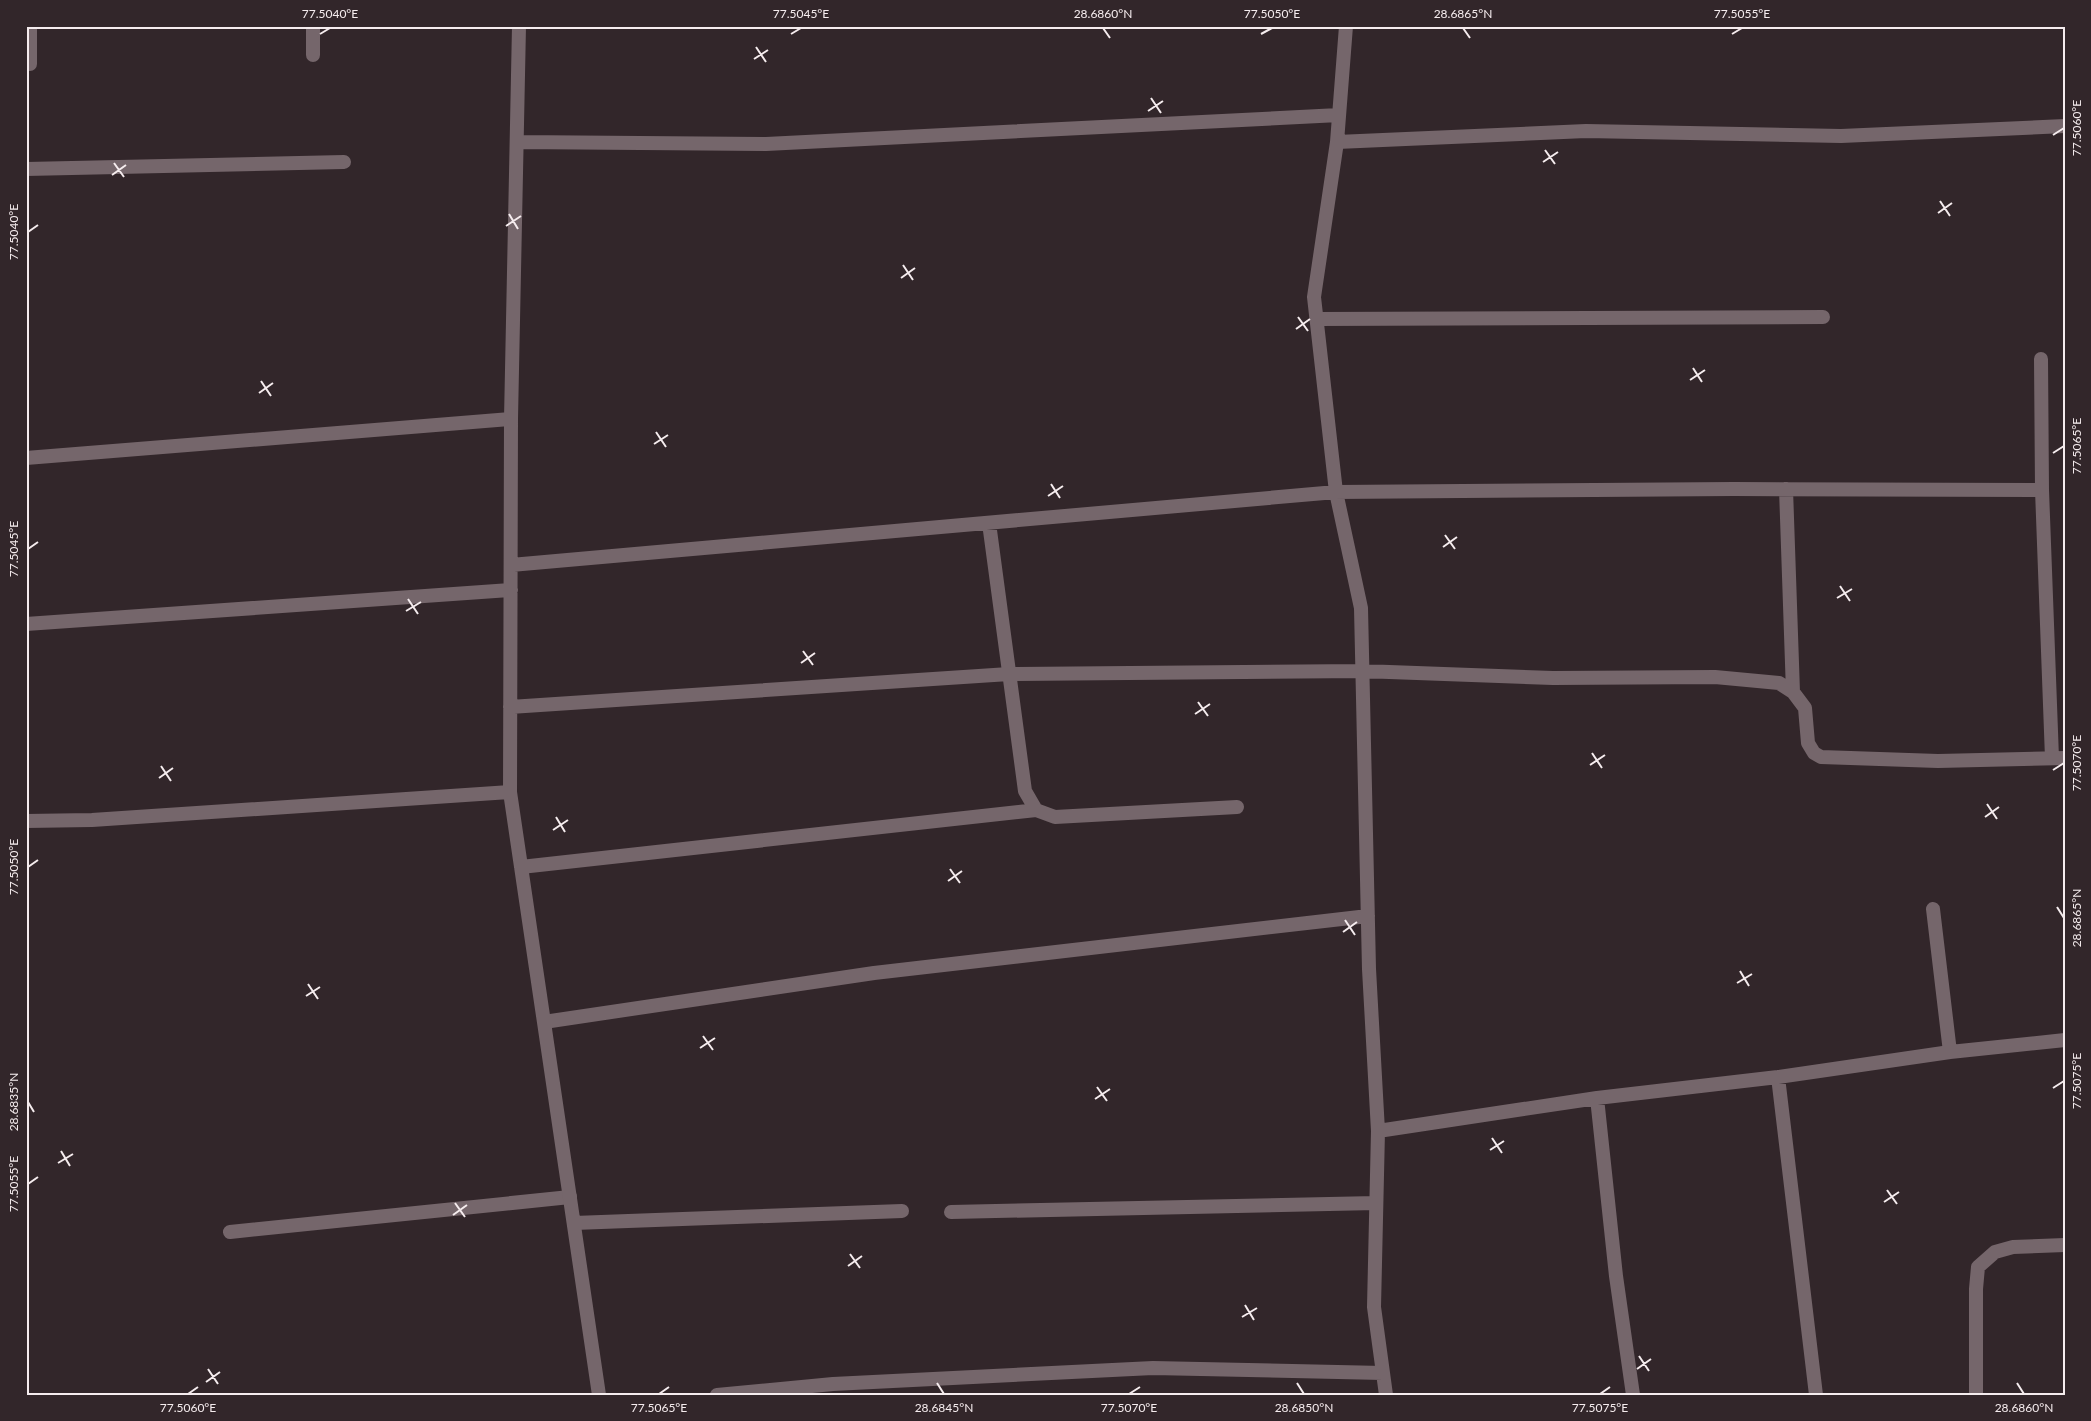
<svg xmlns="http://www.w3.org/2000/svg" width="2091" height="1421" viewBox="0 0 2091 1421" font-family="Lato,sans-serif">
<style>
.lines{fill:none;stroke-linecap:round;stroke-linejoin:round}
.service{stroke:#75666b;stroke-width:14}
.minor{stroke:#75666b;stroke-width:14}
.ticks{fill:none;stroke:#f5ecee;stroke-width:2}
.neatline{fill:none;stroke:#f5ecee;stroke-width:2}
.ticks-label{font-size:12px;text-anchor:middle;fill:#f5ecee}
</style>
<rect width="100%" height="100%" fill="#32262a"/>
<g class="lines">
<path class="service" d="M 230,1232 L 570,1197"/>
<path class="minor" d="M 519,26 L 511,419 L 510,792 L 599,1395
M 1346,26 L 1337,142 L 1314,297 L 1336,492 L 1361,608 L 1369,969 L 1378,1131 L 1374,1307 L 1386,1395
M 313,55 L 313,26
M 30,64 L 30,26
M 517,142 L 766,144 L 1339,115
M 1337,142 L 1586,131 L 1841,136 L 2065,126
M 26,169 L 344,162
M 1317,319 L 1823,317
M 2041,359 L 2042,490 L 2052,758
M 26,458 L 511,419
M 1786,489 L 1793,692
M 989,523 L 1025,791 L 1036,810 L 1055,817 L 1237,807
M 511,565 L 1336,492 L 1734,489 L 2042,490
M 26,624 L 511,590
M 510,707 L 1009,674 L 1362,671 L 1553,678 L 1715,677 L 1779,683 L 1793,692 L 1805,708 L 1808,743 L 1814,753 L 1821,757 L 1938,761 L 2065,758
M 26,821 L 92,820 L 510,792
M 521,867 L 1036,810
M 1933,909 L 1950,1052
M 544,1022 L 874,973 L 1368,916
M 1778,1077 L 1816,1395
M 1597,1098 L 1616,1276 L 1633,1395
M 1378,1131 L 1597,1098 L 1778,1077 L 1950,1052 L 2065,1040
M 951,1212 L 1376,1203
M 574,1223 L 902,1211
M 717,1395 L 833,1384 L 1153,1368 L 1383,1373
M 1976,1395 L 1976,1289 L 1978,1267 L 1995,1252 L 2013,1247 L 2065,1245"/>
</g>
<path class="ticks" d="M 1103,28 L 1110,38M 1463,28 L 1470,38M 320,34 L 330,28M 791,34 L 801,28M 1261,34 L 1272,28M 1732,34 L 1742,28M 756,47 L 766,62M 754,59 L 768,50M 1151,98 L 1161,113M 1148,111 L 1163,101M 2053,135 L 2064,128M 1545,150 L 1555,164M 1543,162 L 1558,152M 114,163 L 124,177M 112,175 L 126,165M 1940,201 L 1950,216M 1938,213 L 1952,203M 509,214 L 518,229M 506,226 L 521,216M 28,232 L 38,225M 903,265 L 913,280M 901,278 L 915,268M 1298,317 L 1308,331M 1296,329 L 1310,319M 1693,368 L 1702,382M 1690,380 L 1705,370M 261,381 L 271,396M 259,393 L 273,383M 656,432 L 666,447M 654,444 L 668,435M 2053,453 L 2064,446M 1051,484 L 1060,498M 1048,496 L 1063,486M 1445,535 L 1455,549M 1443,547 L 1457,537M 28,549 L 38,542M 1840,586 L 1850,601M 1837,598 L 1852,589M 408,599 L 418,614M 406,611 L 421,602M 803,651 L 813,665M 801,663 L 815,653M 1198,702 L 1208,716M 1195,714 L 1210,704M 1592,753 L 1602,768M 1590,765 L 1605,755M 161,766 L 171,781M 2053,770 L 2064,763M 159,778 L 173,768M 1987,804 L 1997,819M 556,817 L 565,832M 1985,817 L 1999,807M 553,830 L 568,820M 28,867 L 38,860M 950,869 L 960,883M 948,881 L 962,871M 2057,907 L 2064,918M 1345,920 L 1355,935M 1343,932 L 1357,922M 1740,971 L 1749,986M 1737,983 L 1752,974M 308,984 L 318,999M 306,996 L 320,987M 703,1036 L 713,1050M 700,1048 L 715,1038M 1097,1087 L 1107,1101M 2053,1088 L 2064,1081M 1095,1099 L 1110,1089M 28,1102 L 34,1112M 1492,1138 L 1502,1153M 1490,1150 L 1504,1141M 61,1151 L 70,1166M 58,1163 L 73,1154M 28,1184 L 38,1177M 1887,1190 L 1897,1204M 1884,1202 L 1899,1192M 455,1203 L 465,1217M 453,1215 L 467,1205M 850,1254 L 860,1268M 848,1266 L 862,1256M 1245,1305 L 1254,1320M 1242,1317 L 1257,1308M 1639,1356 L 1649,1371M 208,1369 L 218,1384M 1637,1369 L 1651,1359M 206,1382 L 220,1372M 937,1383 L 944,1394M 1297,1383 L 1304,1394M 2017,1383 L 2024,1394M 188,1394 L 198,1387M 659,1394 L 669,1387M 1129,1394 L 1140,1387M 1600,1394 L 1610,1387"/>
<rect width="2091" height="1421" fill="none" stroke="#32262a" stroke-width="55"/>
<rect x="28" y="28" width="2036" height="1366" class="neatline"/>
<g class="ticks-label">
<text x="330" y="18">77.5040°E</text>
<text x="801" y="18">77.5045°E</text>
<text x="1103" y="18">28.6860°N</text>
<text x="1272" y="18">77.5050°E</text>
<text x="1463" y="18">28.6865°N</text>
<text x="1742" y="18">77.5055°E</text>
<text transform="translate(2077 128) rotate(-90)" y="4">77.5060°E</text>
<text transform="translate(14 232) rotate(-90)" y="4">77.5040°E</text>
<text transform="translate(2077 446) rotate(-90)" y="4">77.5065°E</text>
<text transform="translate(14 549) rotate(-90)" y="4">77.5045°E</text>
<text transform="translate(2077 763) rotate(-90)" y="4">77.5070°E</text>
<text transform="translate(14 867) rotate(-90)" y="4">77.5050°E</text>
<text transform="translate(2077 918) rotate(-90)" y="4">28.6865°N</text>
<text transform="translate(2077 1081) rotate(-90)" y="4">77.5075°E</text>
<text transform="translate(14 1102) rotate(-90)" y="4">28.6835°N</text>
<text transform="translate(14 1184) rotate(-90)" y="4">77.5055°E</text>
<text x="188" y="1412">77.5060°E</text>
<text x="659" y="1412">77.5065°E</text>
<text x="944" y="1412">28.6845°N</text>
<text x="1129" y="1412">77.5070°E</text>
<text x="1304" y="1412">28.6850°N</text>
<text x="1600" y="1412">77.5075°E</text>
<text x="2024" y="1412">28.6860°N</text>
</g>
</svg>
